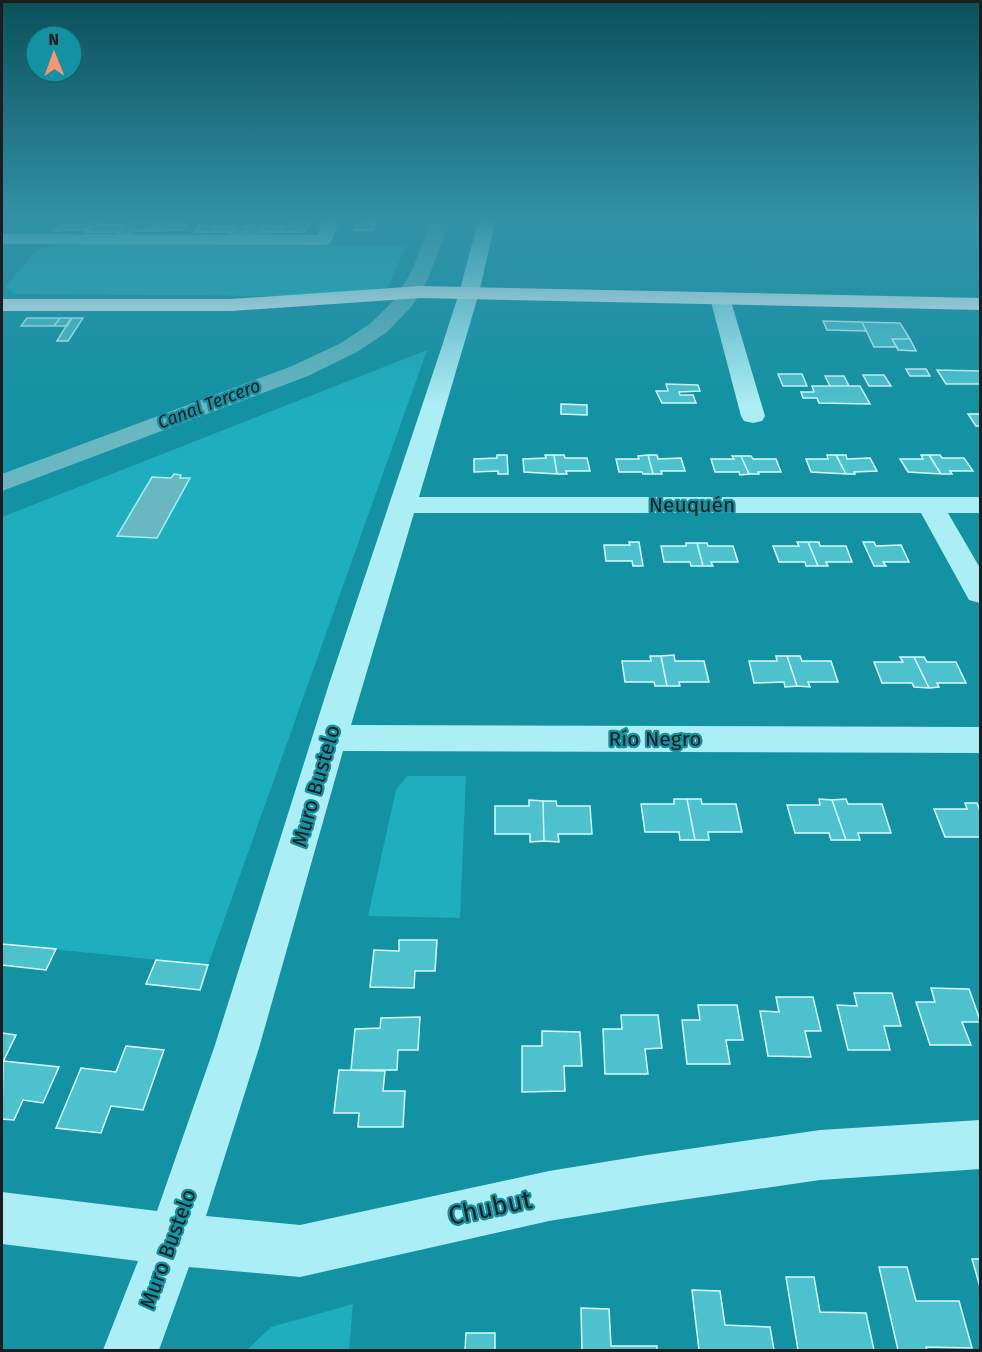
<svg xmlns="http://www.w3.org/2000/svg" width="982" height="1352" viewBox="0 0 982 1352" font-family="'Fira Sans',sans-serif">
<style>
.green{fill:#1eaebd}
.water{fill:#69b7c1;stroke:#9ef1f8;stroke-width:1.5}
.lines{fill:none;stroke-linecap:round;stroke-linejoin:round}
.canal{fill:#69b7c1;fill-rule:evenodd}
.building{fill:#4dc1cd;stroke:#d5fafe;stroke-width:1.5}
.minor{fill:#aceef5;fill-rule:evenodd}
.major{fill:#fafeff;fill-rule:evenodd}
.labels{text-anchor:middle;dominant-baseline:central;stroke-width:4.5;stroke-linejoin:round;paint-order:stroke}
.far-water-label{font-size:18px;font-style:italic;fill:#191c1d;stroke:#1292a2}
.street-label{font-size:21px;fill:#1d1d1d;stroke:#1292a2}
.near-street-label{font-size:26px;fill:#1d1d1d;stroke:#1292a2}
</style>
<rect width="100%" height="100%" fill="#1292a2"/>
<path class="green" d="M 54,244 L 406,246 L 388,287 L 383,289 L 279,296 L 16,294 L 5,287 L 36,251 Z
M 427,350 L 208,965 L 2,944 L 2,517 Z
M 407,776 L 466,776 L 460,918 L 368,916 L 396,790 Z
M 353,1304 L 349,1350 L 247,1350 L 271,1327 Z"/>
<path class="water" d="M 174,474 L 181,475 L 180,478 L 190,478 L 157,538 L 117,536 L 152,477 L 171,478 Z"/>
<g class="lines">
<path class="canal" d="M 433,218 L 451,218 L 428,279 L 412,306 L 387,332 L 357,352 L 308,376 L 2,491 L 2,474 L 292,366 L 341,343 L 371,323 L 396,298 L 412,270 Z"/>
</g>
<path class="building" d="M 359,218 L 376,218 L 375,223 L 358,223 Z
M 94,221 L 104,221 L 101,225 L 124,225 L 120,232 L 85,232 Z
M 128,221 L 157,221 L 150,231 L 132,231 L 129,236 L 117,235 Z
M 157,221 L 188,221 L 186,225 L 154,225 Z
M 291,222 L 311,222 L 304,232 L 280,232 L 282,226 L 289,226 Z
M 358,223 L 375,223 L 373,230 L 355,230 Z
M 61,225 L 91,225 L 88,229 L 55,231 Z
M 154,225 L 186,225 L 183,230 L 150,231 Z
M 199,225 L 217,226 L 214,232 L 195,232 Z
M 249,225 L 264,225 L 261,232 L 271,232 L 269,236 L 244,236 Z
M 264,225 L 282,226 L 280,232 L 261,232 Z
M 217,226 L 235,226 L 232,232 L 214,232 Z
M 235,226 L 249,226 L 244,236 L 230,236 Z
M 27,318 L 60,318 L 54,326 L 21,326 Z
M 60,318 L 72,318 L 67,326 L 54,326 Z
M 71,318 L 83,318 L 68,341 L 57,341 Z
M 823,321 L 862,322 L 866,331 L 827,330 Z
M 862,322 L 900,323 L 910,339 L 892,339 L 897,347 L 874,347 Z
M 892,339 L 910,339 L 916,351 L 898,350 Z
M 906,369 L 926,369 L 930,376 L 910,376 Z
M 937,370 L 980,371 L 980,384 L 946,384 Z
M 778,374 L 802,374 L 807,386 L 783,386 Z
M 863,375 L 884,375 L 891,386 L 869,386 Z
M 825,376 L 844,376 L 849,386 L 830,386 Z
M 666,384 L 698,385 L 700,391 L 679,392 L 680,395 L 693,395 L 696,403 L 662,403 L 656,391 L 668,391 Z
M 812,386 L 860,386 L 870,404 L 819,403 L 817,398 L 803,398 L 801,392 L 814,392 Z
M 561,404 L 587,405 L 587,415 L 561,414 Z
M 968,414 L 980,414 L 980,426 L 976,426 Z
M 497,455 L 507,455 L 508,474 L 498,474 L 498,471 L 474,472 L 474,459 L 497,458 Z
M 545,455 L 554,455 L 557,474 L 524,472 L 523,459 L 546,458 Z
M 554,455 L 564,455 L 565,458 L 587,458 L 590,471 L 566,471 L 567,474 L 557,474 Z
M 648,455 L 653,474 L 643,474 L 642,472 L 619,472 L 616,459 L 639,459 L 638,456 Z
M 648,455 L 657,455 L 658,459 L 681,458 L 685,471 L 661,471 L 662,474 L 653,474 Z
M 827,455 L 836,455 L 846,474 L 811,472 L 806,459 L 828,459 Z
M 836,455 L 846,455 L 847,459 L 870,458 L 877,471 L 854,472 L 855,474 L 846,474 Z
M 921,455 L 929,455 L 941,474 L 908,472 L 900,459 L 923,459 Z
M 929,455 L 940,455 L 942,458 L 964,458 L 973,471 L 950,471 L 952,474 L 941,474 Z
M 732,456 L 741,456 L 749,474 L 740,475 L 739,472 L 715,472 L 711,459 L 734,459 Z
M 741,456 L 751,456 L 753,459 L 776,459 L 781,472 L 758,472 L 759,474 L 749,474 Z
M 629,542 L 639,542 L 643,566 L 633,566 L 632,561 L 606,561 L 604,545 L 630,545 Z
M 797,542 L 808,542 L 818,566 L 806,566 L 805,562 L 779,562 L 773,546 L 799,546 Z
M 808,542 L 819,542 L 820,546 L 846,546 L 852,562 L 826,562 L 828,566 L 818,566 Z
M 863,542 L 874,542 L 876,546 L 901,545 L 909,562 L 883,562 L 886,566 L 874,566 Z
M 686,543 L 697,543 L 703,566 L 691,566 L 690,562 L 664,562 L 661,546 L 686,546 Z
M 697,543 L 707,543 L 708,546 L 733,546 L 738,562 L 711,562 L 713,566 L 703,566 Z
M 674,655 L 675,661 L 704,661 L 709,682 L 679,682 L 680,686 L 667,686 L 661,656 Z
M 650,656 L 661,656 L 667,686 L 655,686 L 654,682 L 625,682 L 622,661 L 651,661 Z
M 776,656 L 787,656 L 797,686 L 785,687 L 784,682 L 754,683 L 749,661 L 777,661 Z
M 787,656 L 800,656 L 802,661 L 831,661 L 838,682 L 808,682 L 810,687 L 797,686 Z
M 900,657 L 914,657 L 929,688 L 914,687 L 912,683 L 882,683 L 874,662 L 903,662 Z
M 914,657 L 924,657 L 927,662 L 956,662 L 966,683 L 937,683 L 939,687 L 929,688 Z
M 674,799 L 687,799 L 695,840 L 680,840 L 679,832 L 645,832 L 641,804 L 674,804 Z
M 687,799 L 701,799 L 702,804 L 736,804 L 742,832 L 708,832 L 709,840 L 695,840 Z
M 819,799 L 832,800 L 846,840 L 831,840 L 829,833 L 795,833 L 787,805 L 820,805 Z
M 846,799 L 848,804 L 882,804 L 891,833 L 858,833 L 860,840 L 846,840 L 832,800 Z
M 529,800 L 543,801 L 544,841 L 530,842 L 530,834 L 495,834 L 495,806 L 529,806 Z
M 543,801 L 556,801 L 557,806 L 590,806 L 592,834 L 558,834 L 559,842 L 544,841 Z
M 965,803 L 977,803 L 980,811 L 980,839 L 980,837 L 945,837 L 934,809 L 967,809 Z
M 399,940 L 437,940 L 435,971 L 415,971 L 414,988 L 370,987 L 374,950 L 399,951 Z
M 2,944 L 56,949 L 46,970 L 2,965 Z
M 156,960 L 208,965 L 200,990 L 146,984 Z
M 931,988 L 969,989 L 980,1020 L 980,1022 L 962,1022 L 971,1045 L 930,1045 L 916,1002 L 935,1002 Z
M 854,993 L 892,993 L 901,1026 L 884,1026 L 890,1050 L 848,1050 L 837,1005 L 857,1006 Z
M 776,997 L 813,997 L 821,1031 L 805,1031 L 811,1057 L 768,1056 L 760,1011 L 779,1012 Z
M 698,1005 L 737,1005 L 743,1040 L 726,1040 L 730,1064 L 687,1064 L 682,1020 L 700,1020 Z
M 621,1015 L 658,1015 L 662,1048 L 645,1049 L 648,1074 L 605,1074 L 603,1029 L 622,1029 Z
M 420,1017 L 418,1050 L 398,1050 L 397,1070 L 351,1070 L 355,1029 L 380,1028 L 381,1018 Z
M 542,1031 L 580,1032 L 582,1066 L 564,1066 L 565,1091 L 522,1092 L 522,1046 L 542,1046 Z
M 2,1033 L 16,1035 L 2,1064 Z
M 126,1046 L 164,1050 L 143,1110 L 111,1106 L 101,1133 L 56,1128 L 81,1068 L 116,1072 Z
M 3,1061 L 59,1067 L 43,1103 L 23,1100 L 14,1120 L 2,1119 Z
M 339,1070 L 385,1071 L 383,1091 L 405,1091 L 403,1127 L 358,1127 L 359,1113 L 334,1113 Z
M 972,1259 L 980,1259 L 980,1287 Z
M 879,1267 L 907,1267 L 916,1301 L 959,1301 L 972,1348 L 926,1347 L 927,1350 L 898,1350 Z
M 786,1277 L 814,1277 L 820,1312 L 866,1313 L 874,1350 L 798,1350 Z
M 692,1290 L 720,1291 L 725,1325 L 770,1327 L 774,1350 L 699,1350 Z
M 581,1308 L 609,1309 L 611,1346 L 657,1346 L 657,1350 L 582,1350 Z
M 466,1333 L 495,1333 L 495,1350 L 465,1350 Z"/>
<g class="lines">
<path class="minor" d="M 324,218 L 341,218 L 330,244 L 324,245 L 2,244 L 2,234 L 317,235 Z
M 479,218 L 496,218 L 479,293 L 419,497 L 980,497 L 980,513 L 948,513 L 980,568 L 980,603 L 969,600 L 921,513 L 414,513 L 351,725 L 980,727 L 980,753 L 343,751 L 259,1048 L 206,1216 L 300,1225 L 549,1171 L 647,1155 L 820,1130 L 980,1120 L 980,1169 L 820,1180 L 647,1205 L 549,1221 L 300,1277 L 189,1267 L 159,1350 L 103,1350 L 138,1261 L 2,1244 L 2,1192 L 157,1211 L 214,1048 L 329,684 L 441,349 L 459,293 Z
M 720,292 L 727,294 L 730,298 L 765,416 L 762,421 L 753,423 L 744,421 L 741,416 L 710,298 L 713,294 Z"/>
<path class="major" d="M 420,286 L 980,298 L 980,310 L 420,298 L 231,311 L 2,311 L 2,299 L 231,299 Z"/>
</g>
<linearGradient id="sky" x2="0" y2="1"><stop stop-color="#0a5059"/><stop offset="0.54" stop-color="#3392a9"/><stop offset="1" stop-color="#3392a9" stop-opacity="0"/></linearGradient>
<rect width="982" height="407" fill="url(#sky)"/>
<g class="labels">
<g class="far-water-label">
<text transform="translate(209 404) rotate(-21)">Canal Tercero</text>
</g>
<g class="street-label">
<text x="692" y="505">Neuquén</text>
<text x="655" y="739">Río Negro</text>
<text transform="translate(316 786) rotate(-74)">Muro Bustelo</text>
<text transform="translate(168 1249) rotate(-70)">Muro Bustelo</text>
</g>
<g class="near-street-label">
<text transform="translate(490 1208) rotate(-12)">Chubut</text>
</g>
</g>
<rect width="982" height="1352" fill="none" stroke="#1d1d1d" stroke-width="6"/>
<g transform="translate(54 54) rotate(359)"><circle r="28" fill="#1292a2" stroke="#16636d" stroke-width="1.5"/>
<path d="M0-4.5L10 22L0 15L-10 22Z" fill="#ff9470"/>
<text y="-9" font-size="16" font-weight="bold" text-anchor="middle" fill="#1d1d1d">N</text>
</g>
</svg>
